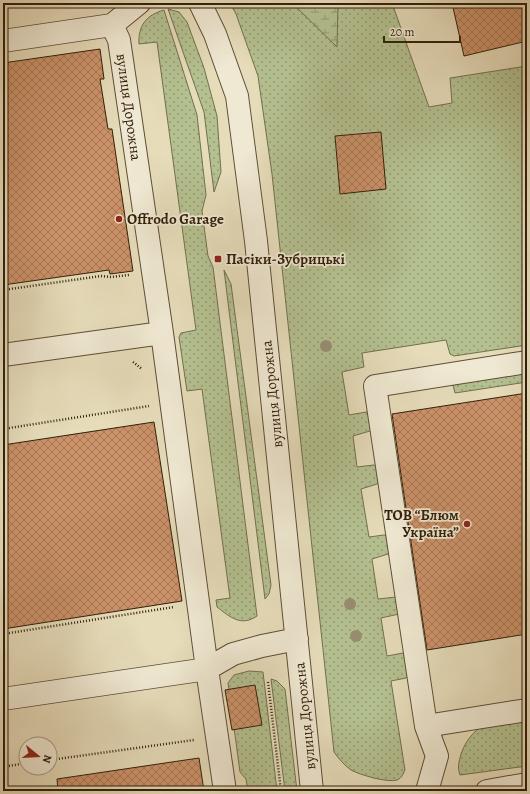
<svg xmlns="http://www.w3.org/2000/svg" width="530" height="794" viewBox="0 0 530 794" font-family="Alegreya,serif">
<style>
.grass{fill:url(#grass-dots);stroke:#72704e}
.wetland{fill:url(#wetland-marsh);stroke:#72704e}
.building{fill:url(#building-cross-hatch);stroke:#311f0b}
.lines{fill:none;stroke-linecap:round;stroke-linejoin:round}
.minor-casing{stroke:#5e4e37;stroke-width:24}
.path{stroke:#311f0b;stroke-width:2.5;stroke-dasharray:1 2;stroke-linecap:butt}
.minor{stroke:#efe8d2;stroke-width:22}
.tree{fill:#988e70}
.poi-dot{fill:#8f2418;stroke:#efe8d2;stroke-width:1.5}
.labels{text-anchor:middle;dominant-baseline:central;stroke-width:3.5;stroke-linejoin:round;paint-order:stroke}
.street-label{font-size:15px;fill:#311f0b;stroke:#efe8d2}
.poi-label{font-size:15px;font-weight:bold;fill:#311f0b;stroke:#efe8d2;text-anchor:start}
</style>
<defs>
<pattern id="grass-dots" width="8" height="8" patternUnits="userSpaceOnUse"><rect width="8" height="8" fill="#b4c090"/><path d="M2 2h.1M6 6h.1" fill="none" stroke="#939b74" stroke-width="1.8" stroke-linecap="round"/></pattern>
<pattern id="wetland-marsh" width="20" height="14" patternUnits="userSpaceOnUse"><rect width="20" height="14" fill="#b4c090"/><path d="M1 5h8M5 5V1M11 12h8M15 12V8" fill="none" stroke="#939b74"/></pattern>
<pattern id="building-cross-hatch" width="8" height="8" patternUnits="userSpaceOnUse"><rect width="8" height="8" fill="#cc9269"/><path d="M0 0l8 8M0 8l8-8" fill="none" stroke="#a67755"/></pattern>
</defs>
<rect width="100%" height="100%" fill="#e6dcba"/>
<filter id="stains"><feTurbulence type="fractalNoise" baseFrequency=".005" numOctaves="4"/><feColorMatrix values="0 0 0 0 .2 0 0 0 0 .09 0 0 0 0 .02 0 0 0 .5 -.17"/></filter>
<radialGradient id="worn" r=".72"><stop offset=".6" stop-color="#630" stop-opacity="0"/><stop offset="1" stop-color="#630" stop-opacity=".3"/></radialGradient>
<path class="grass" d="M 230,3 L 392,3 L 429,107 L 452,103 L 450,78 L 527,66 L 527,345 L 454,356 L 450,354 L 446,340 L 362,353 L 364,367 L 342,372 L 349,415 L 366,412 L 370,414 L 373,428 L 370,431 L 353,436 L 357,467 L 374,465 L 378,467 L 381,481 L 377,484 L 361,489 L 369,537 L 384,535 L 389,536 L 391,552 L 388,554 L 372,559 L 378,599 L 396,597 L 399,614 L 381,618 L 387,656 L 403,653 L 408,655 L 410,674 L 406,678 L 391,681 L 405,770 C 403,774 402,778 397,780 C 388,783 360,775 351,770 C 344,765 339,759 334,752 L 272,174 L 258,76 L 236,14 Z
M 168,9 L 179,12 L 187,22 L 204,68 L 217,116 L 221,172 L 214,192 L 204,112 Z
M 164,10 L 197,115 L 206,195 L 202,211 L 208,256 L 213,267 L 257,616 C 241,627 230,617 217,607 L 216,600 L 230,598 L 202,389 L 187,391 L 179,337 L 181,333 L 196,330 L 157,42 L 139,44 C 138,26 146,15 164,10 Z
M 224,270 L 231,284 L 271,585 L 269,594 L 265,599 Z
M 527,369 L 527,382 L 455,393 L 452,381 Z
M 249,671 L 263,672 L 277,791 L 248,791 L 246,779 L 240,772 L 228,683 L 234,675 Z
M 271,679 L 277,681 L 285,689 L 297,791 L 285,791 Z
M 527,713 L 527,766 L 460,775 C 457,767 459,762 461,754 C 467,736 481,723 500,717 C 508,714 518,714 527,713 Z"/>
<path class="wetland" d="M 292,3 L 338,3 L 337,47 Z"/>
<path class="building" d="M 452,3 L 527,3 L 527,41 L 464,56 Z
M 100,49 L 104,79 L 100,79 L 108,129 L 112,129 L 133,271 L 110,274 L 109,270 L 3,285 L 3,63 Z
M 381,132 L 386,189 L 340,194 L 335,136 Z
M 527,393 L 527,634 L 427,650 L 392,414 Z
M 154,422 L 182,601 L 3,629 L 3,445 Z
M 255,685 L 262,725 L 232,730 L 225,690 Z
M 199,758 L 204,791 L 58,791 L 57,779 Z"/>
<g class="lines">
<g class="minor-casing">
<path id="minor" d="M 139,3 L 112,25 L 119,40 L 162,333 L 207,669 L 225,791
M 200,3 L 215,34 L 237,96 L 256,241 L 312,791
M 3,41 L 112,25
M 3,355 L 162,333
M 3,699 L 207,669 L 233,654 L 262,646 L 297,639
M 426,726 L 527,710
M 427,791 L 437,756 L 426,726 L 375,386 L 527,362
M 487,791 L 527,784"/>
</g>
<path class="path" d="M 3,290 L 101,276 L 111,277 L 129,275
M 133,362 L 142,369
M 3,429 L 149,406
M 3,634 L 174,607
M 268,682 L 281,791
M 50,760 L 194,740
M 3,767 L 26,763"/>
<use href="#minor" class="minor"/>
</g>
<g class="tree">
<circle cx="326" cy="346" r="6"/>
<circle cx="350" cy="604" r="6"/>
<circle cx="356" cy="636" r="6"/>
</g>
<g class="poi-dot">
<circle cx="119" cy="219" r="4"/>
<rect x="214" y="255" width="8" height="8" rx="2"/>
<circle cx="467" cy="524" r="4"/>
</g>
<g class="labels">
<g class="street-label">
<text transform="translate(129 107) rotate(82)">вулиця Дорожна</text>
<text transform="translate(272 394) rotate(-96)">вулиця Дорожна</text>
<text transform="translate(305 716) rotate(-96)">вулиця Дорожна</text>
</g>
<g class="poi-label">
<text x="127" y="219">Offrodo Garage</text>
<text x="226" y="259">Пасіки-Зубрицькі</text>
<text x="459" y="515" text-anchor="end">ТОВ “Блюм<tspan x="459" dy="17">Україна”</tspan></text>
</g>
</g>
<rect width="530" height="794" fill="none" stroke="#e6dcba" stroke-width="16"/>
<rect x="4" y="4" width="522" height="786" fill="none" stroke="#311f0b" stroke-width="2"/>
<rect x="8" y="8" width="514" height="778" fill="none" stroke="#311f0b"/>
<g transform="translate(38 756) rotate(108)"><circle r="19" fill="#efe8d2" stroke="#a39882"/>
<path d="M0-3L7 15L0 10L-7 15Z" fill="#8f2418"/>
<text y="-6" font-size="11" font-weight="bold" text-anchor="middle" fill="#311f0b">N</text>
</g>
<path d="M384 36v6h76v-6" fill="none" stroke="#311f0b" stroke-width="2"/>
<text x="390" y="36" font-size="12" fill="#311f0b" stroke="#efe8d2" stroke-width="3" paint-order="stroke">20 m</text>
<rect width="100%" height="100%" filter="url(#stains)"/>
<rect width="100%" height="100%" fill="url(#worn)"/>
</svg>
